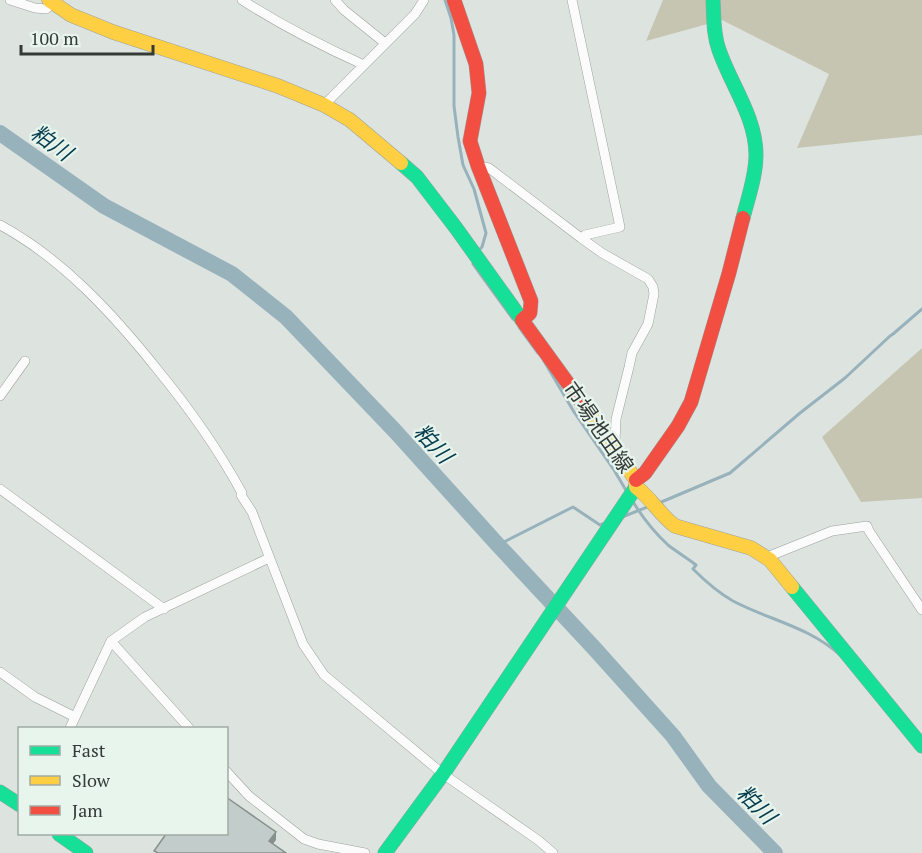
<svg xmlns="http://www.w3.org/2000/svg" width="922" height="853" viewBox="0 0 922 853" font-family="'PT Serif','Noto Sans JP',serif">
<style>
.forest{fill:#c5c5b1}
.lines{fill:none;stroke-linecap:round;stroke-linejoin:round}
.stream{stroke:#98b2bc;stroke-width:3}
.river{stroke:#98b2bc;stroke-width:16}
.street-casing{stroke:#9ca19e;stroke-width:10}
.fast-casing{stroke:#9ca19e;stroke-width:15}
.slow-casing{stroke:#9ca19e;stroke-width:15}
.jam-casing{stroke:#9ca19e;stroke-width:15}
.street{stroke:#fafbfa;stroke-width:9}
.fast{stroke:#16e098;stroke-width:14}
.slow{stroke:#ffcf43;stroke-width:14}
.jam{stroke:#f24e42;stroke-width:14}
.shaded-wall{fill:#88908e}
.building{fill:#c2cdcb;stroke:#88908e;stroke-width:1.5}
.labels{text-anchor:middle;dominant-baseline:central;stroke-width:4.5;stroke-linejoin:round;paint-order:stroke}
.street-label{font-size:21px;fill:#353a37;stroke:#e7f5ed}
.water-label{font-size:22px;font-style:italic;fill:#063c4d;stroke:#e7f5ed}
</style>
<rect width="100%" height="100%" fill="#dde4e0"/>
<path class="forest" d="M 663,0 L 922,0 L 922,135 L 797,148 L 829,74 L 722,20 L 646,41 Z
M 922,348 L 922,498 L 861,502 L 822,437 Z"/>
<g class="lines">
<path class="stream" d="M 445,0 L 451,18 L 454,35 L 454,106 L 458,137 L 463,165 L 474,189 L 486,233 L 482,247 L 477,252
M 473,264 L 483,278 L 513,319
M 519,327 L 538,353
M 544,361 L 574,412 L 614,470 L 627,492
M 632,500 C 642,517 654,532 668,545 C 677,552 687,558 696,565 L 693,569 C 705,581 719,593 733,601 C 769,620 810,627 841,656
M 659,503 L 730,473 L 800,413 L 845,378 L 890,336 L 893,334 L 922,309
M 622,517 L 650,506
M 498,545 L 573,507 L 600,525 L 605,523"/>
<path class="river" d="M 0,133 L 104,206 L 232,274 L 286,317 L 395,431 L 498,545 L 594,648 L 673,736 L 709,786 L 775,853"/>
<g class="street-casing">
<path id="street" d="M 10,0 L 35,8 L 46,9 L 53,3
M 242,0 C 281,25 322,46 364,65
M 335,0 L 344,10 L 385,43
M 572,0 L 620,227 L 585,235 L 581,238
M 324,105 L 415,14 L 424,0
M 478,166 L 489,168 L 581,238 L 602,253 L 648,279 L 653,287 L 654,294 L 648,324 L 632,353 L 629,367 L 616,419 L 615,443 L 613,447
M 0,225 C 63,259 113,314 157,369 C 189,408 218,449 242,493 L 241,495 L 252,512 L 303,644 L 324,675 L 443,774 L 538,840 L 553,853
M 0,396 L 25,361
M 0,489 L 164,609
M 767,557 L 832,531 L 867,526 L 869,531 L 922,610
M 111,641 L 189,728
M 0,672 L 35,697 L 75,717
M 70,728 L 111,641 L 145,617 L 269,558
M 226,771 L 249,796 L 304,839 L 318,844 L 365,853"/>
</g>
<g class="fast-casing">
<path id="fast" d="M 713,0 C 714,17 713,34 719,50 C 731,85 756,117 756,155 C 756,176 748,198 743,218
M 401,163 L 417,177 L 456,228 L 522,320
M 792,587 L 922,746
M 0,792 L 20,805
M 59,834 L 86,853
M 385,853 L 443,774 L 636,487"/>
</g>
<g class="slow-casing">
<path id="slow" d="M 49,0 L 71,15 L 113,32 L 278,86 L 324,105 L 350,120 L 401,163
M 580,400 L 636,480 L 636,487 C 651,498 660,515 675,526 L 751,548 L 770,560 L 792,587"/>
</g>
<g class="jam-casing">
<path id="jam" d="M 454,0 L 476,64 L 479,93 L 470,141 L 478,166 L 531,301 L 530,313 L 522,320 L 580,400
M 636,480 L 645,473 L 678,426 L 691,402 L 729,273 L 743,218"/>
</g>
<use href="#street" class="street"/>
<use href="#fast" class="fast"/>
<use href="#slow" class="slow"/>
<use href="#jam" class="jam"/>
</g>
<path class="shaded-wall" d="M 276,832 L 276,840 L 269,849 L 269,841 Z"/>
<path class="building" d="M 226,797 L 276,832 L 269,841 L 286,853 L 158,853 L 154,851 L 166,834 L 226,834 Z"/>
<g class="labels">
<g class="street-label">
<text transform="translate(599 427) rotate(55)">市場池田線</text>
</g>
<g class="water-label">
<text transform="translate(52 142) rotate(35)">粕川</text>
<text transform="translate(434 443) rotate(47)">粕川</text>
<text transform="translate(757 804) rotate(45)">粕川</text>
</g>
</g>
<rect x="18" y="727" width="210" height="108" fill="#e7f5ed" stroke="#a0aaa4" stroke-width="1.5"/>
<rect x="30" y="746" width="30" height="9" fill="#16e098" stroke="#a0aaa4" stroke-width="1.5"/>
<text x="72" y="757" font-size="18" fill="#353a37">Fast</text>
<rect x="30" y="776" width="30" height="9" fill="#ffcf43" stroke="#a0aaa4" stroke-width="1.5"/>
<text x="72" y="787" font-size="18" fill="#353a37">Slow</text>
<rect x="30" y="806" width="30" height="9" fill="#f24e42" stroke="#a0aaa4" stroke-width="1.5"/>
<text x="72" y="817" font-size="18" fill="#353a37">Jam</text>
<path d="M21 45v9h132v-9" fill="none" stroke="#353a37" stroke-width="3"/>
<text x="30" y="45" font-size="18" fill="#353a37" stroke="#e7f5ed" stroke-width="4.5" paint-order="stroke">100 m</text>
</svg>
